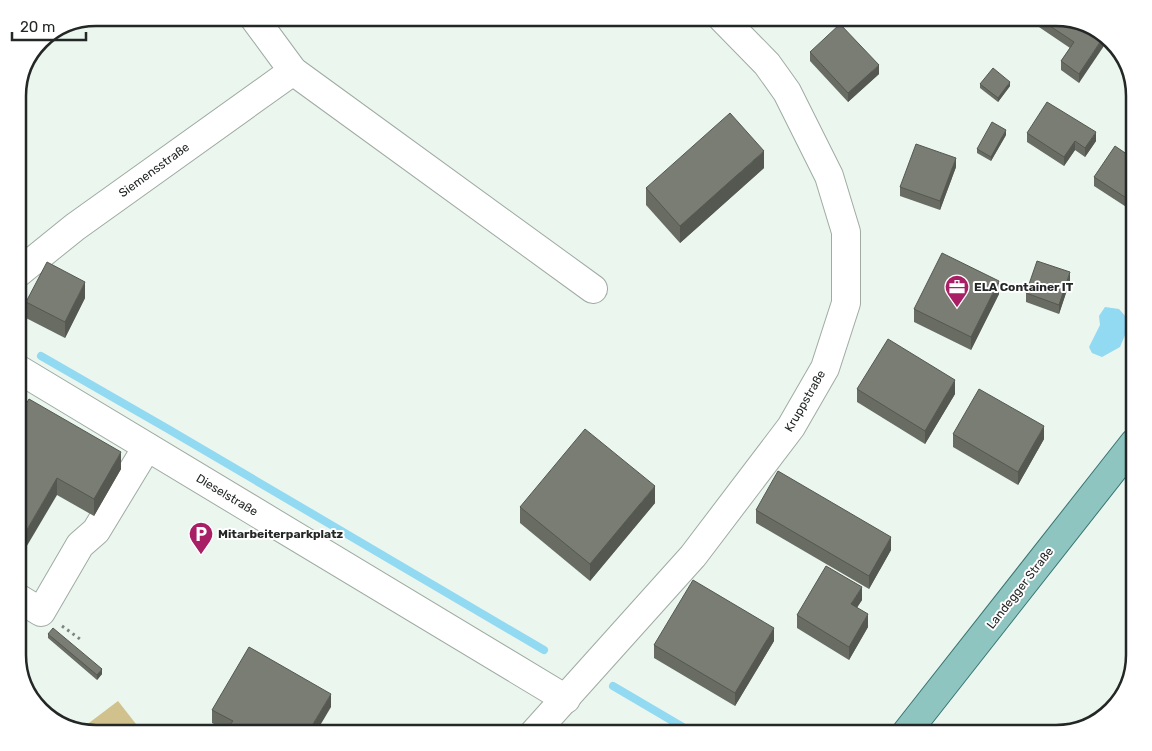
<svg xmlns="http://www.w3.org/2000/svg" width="1152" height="751" font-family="Rubik,sans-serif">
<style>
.green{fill:#d1c18c}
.water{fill:#92d9f2}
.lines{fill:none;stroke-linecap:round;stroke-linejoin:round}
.stream{stroke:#92d9f2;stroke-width:8}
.minor-casing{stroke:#9faba3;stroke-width:30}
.major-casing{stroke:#387470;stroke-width:30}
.path{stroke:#7d847f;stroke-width:3;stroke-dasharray:2.5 4;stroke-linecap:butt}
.minor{stroke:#fff;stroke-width:28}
.major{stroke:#8fc5c1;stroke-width:28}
.wall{fill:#686c63}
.shaded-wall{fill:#555850}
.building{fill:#797d73;stroke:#555850}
.labels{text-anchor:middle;stroke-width:4;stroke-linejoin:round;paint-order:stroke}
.street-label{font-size:12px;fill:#232725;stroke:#fff}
.poi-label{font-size:12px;font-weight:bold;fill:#232725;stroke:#fff;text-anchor:start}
.rim{fill:none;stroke:#232725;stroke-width:2.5}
</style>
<rect width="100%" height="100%" fill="#eaf6ee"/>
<path class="green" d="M118,701l25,32h-47l-15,-4z"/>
<path class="water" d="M1105,307l14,2 8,9 2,13 -4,4 -5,12 -18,10 -10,-4 -3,-6 11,-22 -1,-9z"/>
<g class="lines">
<g class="stream">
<path d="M41,356l127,73 376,221"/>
<path d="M613,686l80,47"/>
</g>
<defs>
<g id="minor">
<path d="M254,18l39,53 300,218"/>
<path d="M18,273l57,-46 218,-156"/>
<path d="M18,369l548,330"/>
<path d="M18,598l23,14 39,-67 16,-14 51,-84"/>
<path d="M534,733l159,-177 98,-129 34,-59 21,-65v-71l-17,-56 -42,-84 -20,-28 -45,-46"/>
</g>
<path id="major" d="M906,733l228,-290"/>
</defs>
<use href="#minor" class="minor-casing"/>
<use href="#major" class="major-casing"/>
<path class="path" d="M62,626l18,13"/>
<use href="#minor" class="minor"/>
<use href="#major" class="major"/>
</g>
<g class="wall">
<path d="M1036,18h20l43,13 -20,52 -18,-13v-9l9,-13 -34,-23z"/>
<path d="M810,52l69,22 -31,28 -38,-41z"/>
<path d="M980,84l30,2 -12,16 -18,-14z"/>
<path d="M1027,133l69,8 -11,16 -10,-7 -11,16 -37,-24z"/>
<path d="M1006,135l-15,26 -14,-8v-4z"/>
<path d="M1134,159v53l-40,-26v-9z"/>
<path d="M956,167l-16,43 -40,-14v-9z"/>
<path d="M764,168l-84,75 -34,-38v-17z"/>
<path d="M1070,281l-11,33 -33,-12v-9z"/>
<path d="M999,294l-28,56 -57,-28v-13z"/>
<path d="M85,298l-20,40 -39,-20v-16z"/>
<path d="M857,389l98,5 -30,50 -68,-42z"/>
<path d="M18,400l103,69 -27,47 -37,-21z"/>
<path d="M953,434l91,5 -26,46 -65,-38z"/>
<path d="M655,503l-65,78 -70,-58v-16z"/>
<path d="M756,510l135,40 -22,39 -113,-66z"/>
<path d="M862,600l-5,7 11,20 -19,33 -52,-32v-13z"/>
<path d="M48,634l54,40 -5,6 -49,-42z"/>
<path d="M774,641l-39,65 -81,-48v-13z"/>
<path d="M331,707l-106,23 -13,-7v-13z"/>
</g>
<g class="shaded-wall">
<path d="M1104,36l4,4 -29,43v-9z"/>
<path d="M879,65v9l-31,28v-9z"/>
<path d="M1010,82v4l-12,16v-4z"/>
<path d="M1006,130v5l-15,26v-4z"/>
<path d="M1096,132v9l-11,16v-9z"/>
<path d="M1075,141v9l-11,16v-9z"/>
<path d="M764,151v17l-84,75v-17z"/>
<path d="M956,158v9l-16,43v-9z"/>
<path d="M1070,272v9l-11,33v-9z"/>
<path d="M999,281v13l-28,56v-13z"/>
<path d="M85,282v16l-20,40v-16z"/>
<path d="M955,380v14l-30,50v-13z"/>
<path d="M1044,426v13l-26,46v-13z"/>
<path d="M121,452v17l-27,47v-17z"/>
<path d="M57,478v17l-39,66v-16z"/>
<path d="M655,486v17l-65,78v-17z"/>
<path d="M891,537v13l-22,39v-13z"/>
<path d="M862,587v13l-11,17v-13z"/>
<path d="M868,614v13l-19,33v-13z"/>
<path d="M774,628v13l-39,65v-13z"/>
<path d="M102,669v5l-5,6v-5z"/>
<path d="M331,694v13l-16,27h-8z"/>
</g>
<g class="building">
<path d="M1038,18h18l43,13 5,5 -25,38 -18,-13 13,-19z"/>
<path d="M840,24l39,41 -31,28 -38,-41z"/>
<path d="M993,68l17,14 -12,16 -18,-14z"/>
<path d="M1047,102l49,30 -11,16 -10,-7 -11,16 -37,-24z"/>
<path d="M730,113l34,38 -84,75 -34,-38z"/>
<path d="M992,122l14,8 -15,27 -14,-8z"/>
<path d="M916,144l40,14 -16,43 -40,-14z"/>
<path d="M1115,146l19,13v44l-40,-26z"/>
<path d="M942,253l57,28 -28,56 -57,-28z"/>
<path d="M1037,261l33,11 -11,33 -33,-12z"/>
<path d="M47,262l38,20 -20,40 -39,-20z"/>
<path d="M888,339l67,41 -30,51 -68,-42z"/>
<path d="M979,389l65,37 -26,46 -65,-38z"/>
<path d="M29,399l92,53 -27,47 -37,-21 -39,67v-128z"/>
<path d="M18,400l7,4 -7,13z"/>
<path d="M585,429l70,57 -65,78 -70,-57z"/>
<path d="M778,471l113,66 -22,39 -113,-66z"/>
<path d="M826,566l36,21 -11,17 17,10 -19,33 -52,-32z"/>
<path d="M693,580l81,48 -39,65 -81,-48z"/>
<path d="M53,628l49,41 -5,6 -49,-41z"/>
<path d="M249,647l82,47 -24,40h-85l11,-13 -21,-11z"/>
</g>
<defs>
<symbol id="office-pin" viewBox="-11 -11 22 30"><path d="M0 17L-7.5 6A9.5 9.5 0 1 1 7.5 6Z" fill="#a81f65" stroke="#fff"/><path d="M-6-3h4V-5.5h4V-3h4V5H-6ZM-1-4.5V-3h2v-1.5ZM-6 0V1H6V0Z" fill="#fff"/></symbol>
<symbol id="parking-pin" viewBox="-11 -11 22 30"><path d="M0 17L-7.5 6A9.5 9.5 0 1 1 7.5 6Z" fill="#a81f65" stroke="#fff"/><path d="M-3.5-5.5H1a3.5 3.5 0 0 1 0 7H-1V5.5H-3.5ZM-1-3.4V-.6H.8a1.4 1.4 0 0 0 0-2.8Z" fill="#fff"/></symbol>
</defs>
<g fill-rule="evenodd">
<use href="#office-pin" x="943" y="273" width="28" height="38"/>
<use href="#parking-pin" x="187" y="520" width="28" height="38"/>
</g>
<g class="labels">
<g class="street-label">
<text transform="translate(154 170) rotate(-36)" y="4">Siemensstraße</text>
<text transform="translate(805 401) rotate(-60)" y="4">Kruppstraße</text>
<text transform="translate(227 495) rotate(31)" y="4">Dieselstraße</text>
<text transform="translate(1020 588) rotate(-52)" y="4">Landegger Straße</text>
</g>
<g class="poi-label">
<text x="974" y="291">ELA Container IT</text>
<text x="218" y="538">Mitarbeiterparkplatz</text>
</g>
</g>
<path d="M0 0H1152V751H0ZM96 26H1056A70 70 0 0 1 1126 96V655A70 70 0 0 1 1056 725H96A70 70 0 0 1 26 655V96A70 70 0 0 1 96 26Z" fill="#fff" fill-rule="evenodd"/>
<path class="rim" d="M96 26H1056A70 70 0 0 1 1126 96V655A70 70 0 0 1 1056 725H96A70 70 0 0 1 26 655V96A70 70 0 0 1 96 26Z"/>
<path d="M12 32v8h74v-8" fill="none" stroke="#232725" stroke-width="2.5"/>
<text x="20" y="32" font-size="15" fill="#232725" stroke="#ffffff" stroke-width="4" paint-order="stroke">20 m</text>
</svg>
